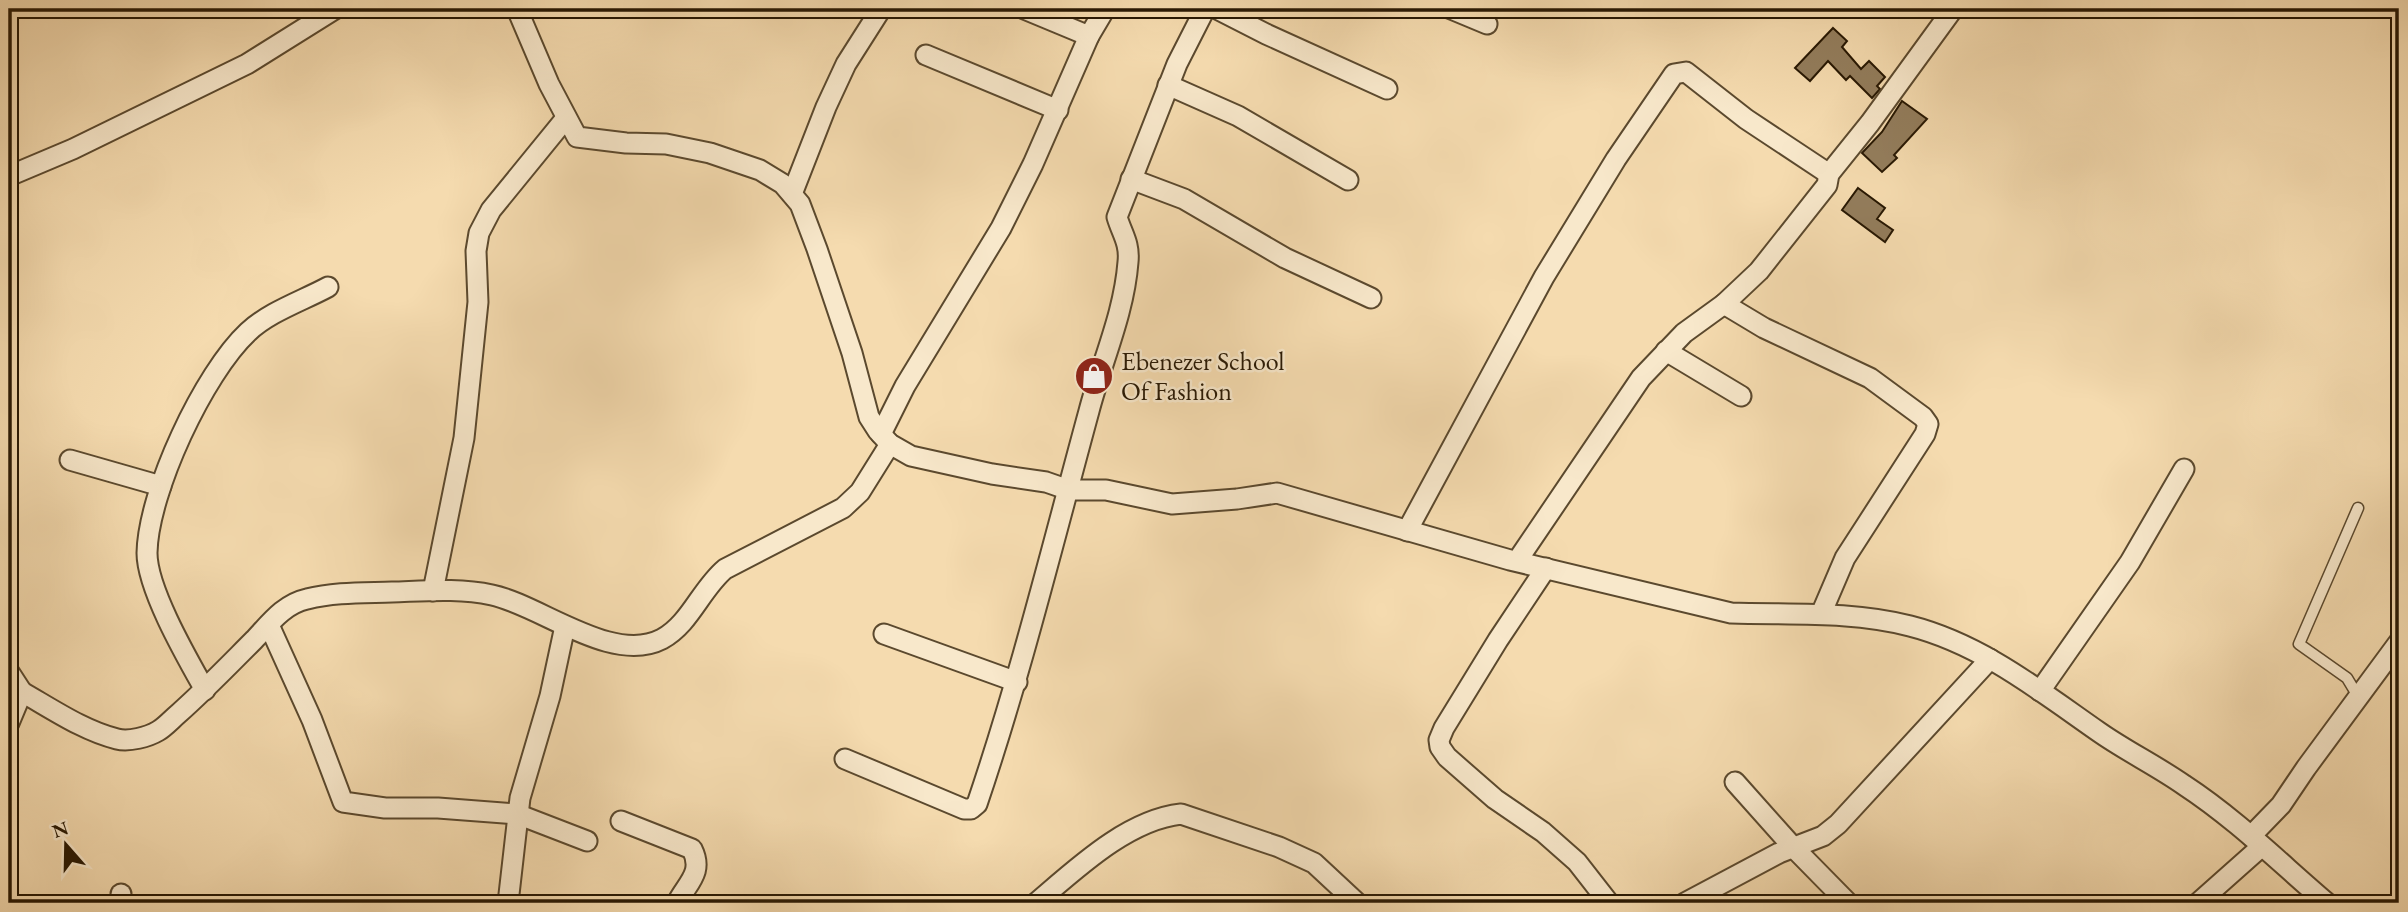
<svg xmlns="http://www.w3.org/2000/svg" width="2408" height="912" font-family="'EB Garamond',serif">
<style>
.building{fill:#937d5c;stroke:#281803;stroke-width:2}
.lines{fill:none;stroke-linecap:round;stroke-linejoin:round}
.lane-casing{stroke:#5b492e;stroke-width:13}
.street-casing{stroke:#5b492e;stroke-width:23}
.lane{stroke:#f8e8cb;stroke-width:10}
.street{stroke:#f8e8cb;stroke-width:19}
.labels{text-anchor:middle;stroke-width:5;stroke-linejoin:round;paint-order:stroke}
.poi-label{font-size:26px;fill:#281803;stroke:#f8e8cb;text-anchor:start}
</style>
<rect width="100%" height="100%" fill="#f5dbaf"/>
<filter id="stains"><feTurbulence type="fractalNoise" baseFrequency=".00286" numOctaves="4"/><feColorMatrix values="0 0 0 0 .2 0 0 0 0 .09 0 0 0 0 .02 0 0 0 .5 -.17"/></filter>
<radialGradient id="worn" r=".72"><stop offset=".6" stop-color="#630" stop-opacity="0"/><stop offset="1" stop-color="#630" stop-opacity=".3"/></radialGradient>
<g class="building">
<path d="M1833,28l14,13 -5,6 19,22 8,-8 16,16 -8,9 3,3 -8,9 -22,-22 -4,4 -18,-19 -18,20 -15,-13z"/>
<path d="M1902,101l25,18 -33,36 3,3 -15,14 -20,-19 20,-21z"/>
<path d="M1858,188l27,20 -8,11 16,11 -8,12 -43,-32z"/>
</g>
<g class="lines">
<defs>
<path id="lane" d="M2358,508l-59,136 48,34 12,20"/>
<g id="street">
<path d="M517,9l32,75 28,53 49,6 40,1 44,9 50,17 23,14 17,20 17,45 35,104 17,64 9,14 12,13 21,12 81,18 54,8 23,8h37l66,14 65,-5 40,-6 233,67 221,53c60,2 121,-2 179,13 71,18 130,65 189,106 27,19 58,34 85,53 52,34 96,78 143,118"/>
<path d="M1024,9l65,27"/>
<path d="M1217,9l49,25 121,55"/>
<path d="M1451,9l36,15"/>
<path d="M926,55l132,55"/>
<path d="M1168,85l70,31 110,64"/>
<path d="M9,176l64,-27 174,-85 88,-55"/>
<path d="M1131,179l53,20 101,59 86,40"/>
<path d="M792,194l34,-87 20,-43 35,-55"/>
<path d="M1724,304l40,24 106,50 53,39 5,7 -3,10 -80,124 -24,56"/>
<path d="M1666,351l75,45"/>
<path d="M881,434l24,-48 96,-158 32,-64 56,-128 16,-27"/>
<path d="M70,460l91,26"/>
<path d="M1407,531l137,-254 72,-118 58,-85 12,-2 60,47 83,55"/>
<path d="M1517,561l124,-183 43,-45 40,-29 35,-33 68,-86 2,-11 41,-51 83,-114"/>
<path d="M1546,568l-48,72 -54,88 -5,12 1,7 7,10 48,42 48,33 34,30 32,41"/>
<path d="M433,591l31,-153 14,-136 -2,-51 3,-18 12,-23 75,-92"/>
<path d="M269,625l43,95 31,82 42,6h53l79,6 70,27"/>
<path d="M884,634l133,48"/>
<path d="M9,672l13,20 -13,31"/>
<path d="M205,690c-18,-32 -58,-101 -58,-137 1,-61 57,-180 101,-221 21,-20 54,-31 80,-45"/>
<path d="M2040,691l90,-129 54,-93"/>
<path d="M22,692c30,17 62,39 95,47 12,3 31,-2 41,-8 7,-4 14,-12 20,-17 27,-24 51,-49 76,-74 16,-17 30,-36 53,-41 28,-7 57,-6 85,-7 34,-1 67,-4 100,3 48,10 120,70 170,44 28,-15 39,-50 63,-70l118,-61 17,-16 30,-48"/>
<path d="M845,759l119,50h7l6,-5c44,-130 76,-261 112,-393 13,-50 35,-97 39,-149 2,-19 -6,-28 -11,-45l60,-153 28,-55"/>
<path d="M1735,782l58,65 55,56"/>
<path d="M621,821l71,28c12,24 -5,34 -15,54"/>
<path d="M2251,836l30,-31 25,-37 93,-126"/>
<path d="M121,894v9"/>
<path d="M508,903l12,-105 30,-102 15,-70"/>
<path d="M1036,903c40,-34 91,-83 145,-89l98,33 35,16 43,40"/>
<path d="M1685,903l94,-50 44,-17 15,-12 152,-165"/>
<path d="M2198,903l63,-56"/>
</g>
</defs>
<use href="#lane" class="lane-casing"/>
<use href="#street" class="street-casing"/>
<use href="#lane" class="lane"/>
<use href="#street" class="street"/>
</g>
<defs>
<symbol id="shop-disc" viewBox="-11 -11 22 22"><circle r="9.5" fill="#8f2418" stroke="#f8e8cb"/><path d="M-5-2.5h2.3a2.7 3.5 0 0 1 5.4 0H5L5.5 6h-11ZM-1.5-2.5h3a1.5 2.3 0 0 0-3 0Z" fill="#fff"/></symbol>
</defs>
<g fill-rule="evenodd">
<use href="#shop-disc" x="1072" y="354" width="44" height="44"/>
</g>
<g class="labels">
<g class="poi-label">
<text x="1121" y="370">Ebenezer School<tspan x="1121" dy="30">Of Fashion</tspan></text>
</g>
</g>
<rect width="2408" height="912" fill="none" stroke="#f5dbaf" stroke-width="35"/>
<rect x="10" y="10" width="2387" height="891" fill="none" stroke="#281803" stroke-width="3.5"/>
<rect x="18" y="18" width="2373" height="877" fill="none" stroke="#281803" stroke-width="2"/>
<g transform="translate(66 845) rotate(340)" stroke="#f8e8cb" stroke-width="5" paint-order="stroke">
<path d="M0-5L12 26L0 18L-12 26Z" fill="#281803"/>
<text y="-10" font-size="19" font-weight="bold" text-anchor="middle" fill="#281803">N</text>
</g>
<rect width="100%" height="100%" filter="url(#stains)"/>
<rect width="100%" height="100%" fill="url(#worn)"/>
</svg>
